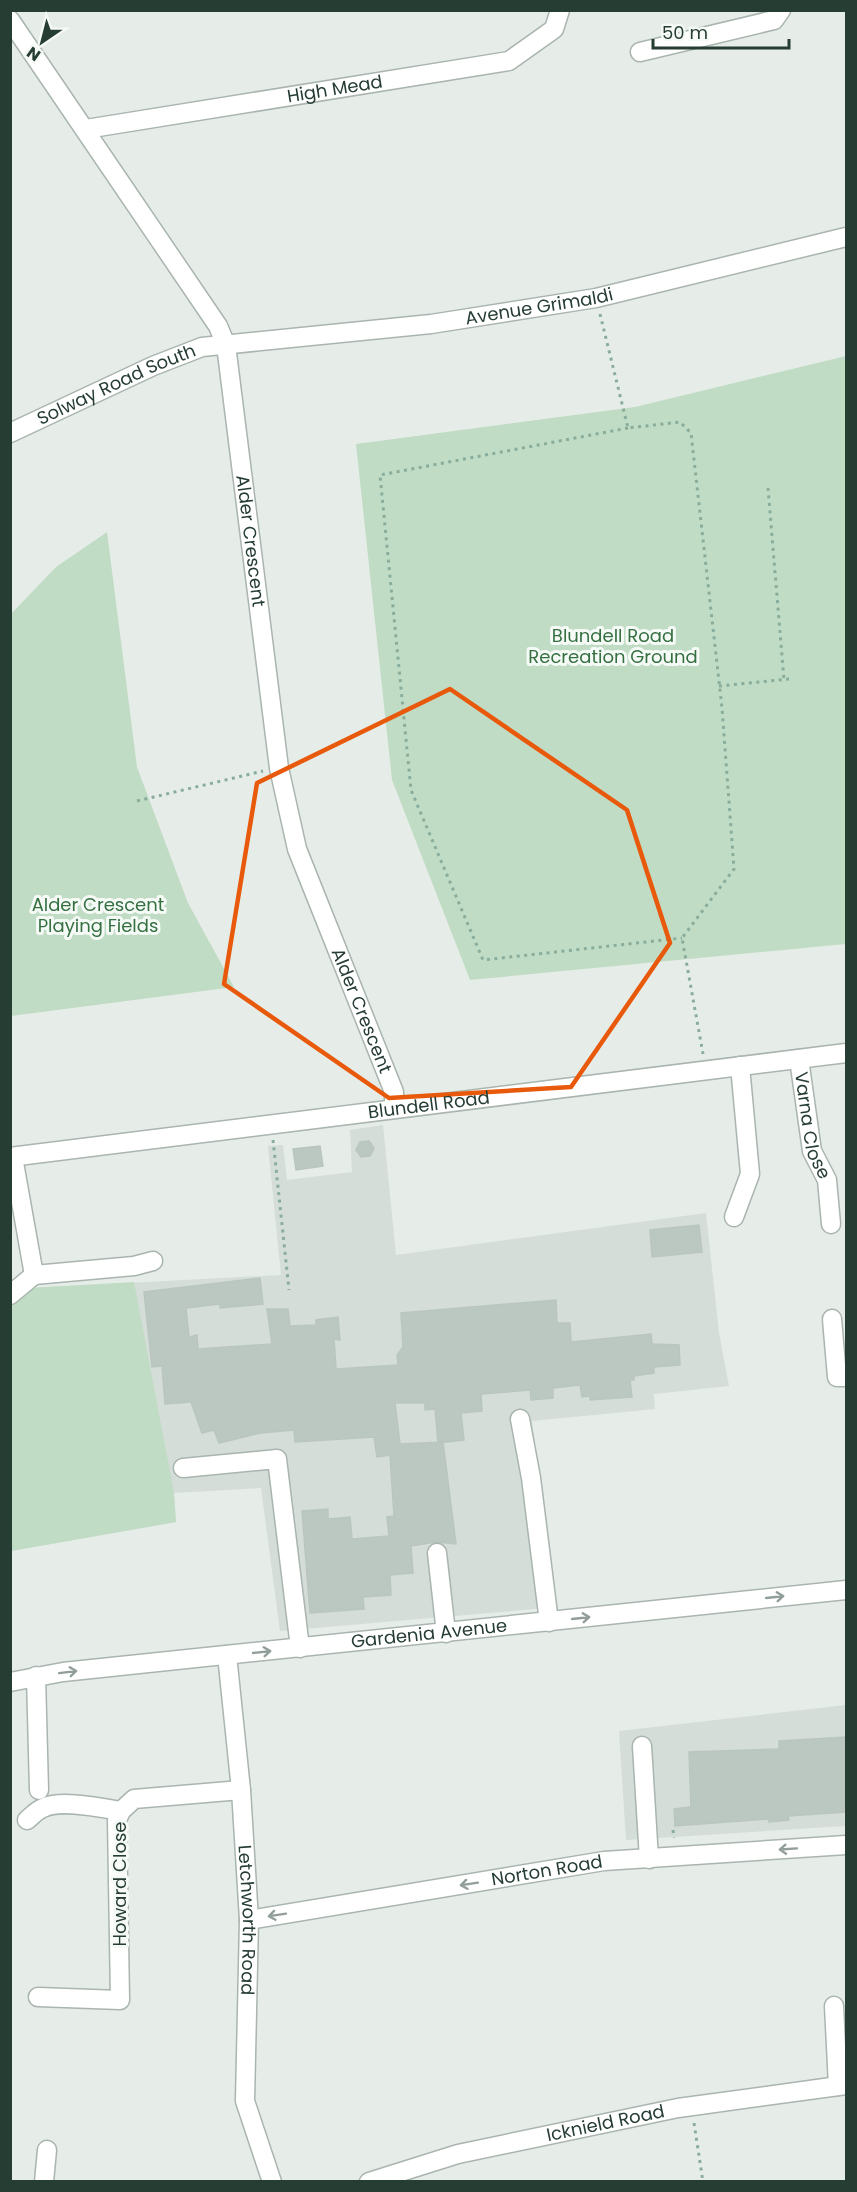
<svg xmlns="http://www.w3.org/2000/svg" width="857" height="2192" font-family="Poppins,sans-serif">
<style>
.built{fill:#d4ddd7}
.green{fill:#c1dcc4}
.building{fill:#bbc8c1;stroke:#b9c6be;stroke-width:1.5}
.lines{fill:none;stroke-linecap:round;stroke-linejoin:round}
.minor-casing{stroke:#a9b5ae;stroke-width:21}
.path{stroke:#89ad9c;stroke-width:3;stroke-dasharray:3 4.5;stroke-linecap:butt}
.minor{stroke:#fff;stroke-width:18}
.oneway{stroke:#929e99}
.marked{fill:none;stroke:#e8590c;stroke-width:4.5;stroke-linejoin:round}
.labels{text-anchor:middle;stroke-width:6;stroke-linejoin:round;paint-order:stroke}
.street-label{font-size:18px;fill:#263d33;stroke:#f6faf7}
.park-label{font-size:18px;fill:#357041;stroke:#f6faf7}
</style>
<rect width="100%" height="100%" fill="#e6ede8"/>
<g class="built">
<path d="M383,1125l13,130 310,-42 13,120 10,53 -75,8 1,15 -123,12 22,180 -19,8 -255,22 -19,-143 -87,5 2,29 -165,29v-262l270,-14 -13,-129 15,-1 4,35 65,-8 -2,-42z"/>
<path d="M846,1705v121l-220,14 -7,-109z"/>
</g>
<g class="green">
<path d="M846,356v588l-376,36 -78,-200 -36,-336 279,-37z"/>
<path d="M107,532l30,235 51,136 46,84 -223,29v-402l45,-47z"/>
<path d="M134,1282l40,211 2,29 -165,29v-262z"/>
</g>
<g class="building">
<path d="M369,1141l5,7 -4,8 -9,1 -5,-7 4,-8z"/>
<path d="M320,1146l3,20 -27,4 -3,-21z"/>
<path d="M699,1225l3,27 -50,5 -2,-27z"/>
<path d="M260,1278l3,26 -43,4v-4l-34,4 3,29 8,-2 1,14 74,-5 -5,-35h21l2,17 26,-1v-5l22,-3 2,23 -6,-1 2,30 62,-4 -1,-10 6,-8 -2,-34 155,-13 1,23h13l1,19 80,-8 1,10 27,1 1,20 -26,2v6l-20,3v4h-4l2,17 -42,3v-4l-8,1 -2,-12 -27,3v10l-22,2 -1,-10 -49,4 1,17 -21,2 3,27 -26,3 -3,-34 -10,1v-7h-30l5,41 43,-2 13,102 -20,-2 -25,4 2,27 -23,2 1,20 -28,2 1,12 -54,4 -8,-102 26,-2v10l22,-2 2,22 37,-3 -2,-19 7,-1 -4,-61 -13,2 -3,-20 -79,5 -1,-12 -34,3 -41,10 -5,-13 -12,3 -11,-31 -26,2 -3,-38 -10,1 -8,-75z"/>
<path d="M846,1737v75l-58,4 1,4 -20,2v-3l-94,7 -1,-17 17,-2 -2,-55 90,-3v-8z"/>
</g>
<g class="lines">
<defs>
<g id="minor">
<path id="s1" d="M10,20l208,306 8,19 53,423 18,81 97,243v15"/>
<path d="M640,52l134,-32 7,-10"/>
<path id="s2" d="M86,129l423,-68 45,-32 6,-19"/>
<path id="s3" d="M10,433l143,-67 49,-19 229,-23 165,-26 250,-61"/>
<path id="s4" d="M799,1059l13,92 15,29 4,44"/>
<path id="s5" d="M10,1157l836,-104"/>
<path d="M13,1157l21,118 100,-9 19,-5"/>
<path d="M734,1217l16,-43 -10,-108"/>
<path d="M10,1295l24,-20"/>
<path d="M832,1319l5,58h9"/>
<path d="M520,1419l11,59 18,144"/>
<path d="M183,1468l94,-9 23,189"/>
<path d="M437,1553l9,80"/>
<path id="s6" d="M227,1655l14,135 8,130 -4,181 27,81"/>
<path d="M36,1676l3,114"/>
<path id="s7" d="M10,1682l53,-10 783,-82"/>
<path d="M642,1746l7,113"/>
<path d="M27,1820c5,-4 10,-10 16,-12 17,-9 59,0 78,3"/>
<path id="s8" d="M249,1920l355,-59 242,-16"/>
<path d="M38,1997l82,3 -3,-180 4,-9 13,-12 107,-9"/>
<path d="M834,2006l4,80"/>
<path d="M44,2182l3,-32"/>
<path id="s9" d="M369,2182l89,-28 220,-46 168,-23"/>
</g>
</defs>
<use href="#minor" class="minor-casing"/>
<g class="path">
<path d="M600,314l28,114 52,-6 11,11 31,275 12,161 -52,69 21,116"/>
<path d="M628,428l-248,47 31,315 72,170 199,-22"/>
<path d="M768,488l16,192"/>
<path d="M719,686l70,-7"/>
<path d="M137,801l126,-30"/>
<path d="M273,1140l16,150"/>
<path d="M673,1830l1,8"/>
<path d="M694,2123l9,59"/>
</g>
<use href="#minor" class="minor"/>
</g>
<defs><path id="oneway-shaft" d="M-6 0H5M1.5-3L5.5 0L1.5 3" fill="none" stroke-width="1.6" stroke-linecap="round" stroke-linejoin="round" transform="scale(1.5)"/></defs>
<g class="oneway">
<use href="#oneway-shaft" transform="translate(775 1597) rotate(-6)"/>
<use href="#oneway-shaft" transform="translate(581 1618) rotate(-6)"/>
<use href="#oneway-shaft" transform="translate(262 1652) rotate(-6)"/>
<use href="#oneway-shaft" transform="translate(68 1672) rotate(-7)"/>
<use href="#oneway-shaft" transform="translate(788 1849) rotate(176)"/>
<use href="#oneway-shaft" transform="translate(469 1884) rotate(171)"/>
<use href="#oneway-shaft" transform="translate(277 1915) rotate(171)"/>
</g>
<path class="marked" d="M450,689l177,121 43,133 -99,144 -182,11 -165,-114 33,-201z"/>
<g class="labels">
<g class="street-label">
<text dy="6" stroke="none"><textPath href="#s2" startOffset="252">High Mead</textPath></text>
<text dy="6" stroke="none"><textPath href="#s3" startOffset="550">Avenue Grimaldi</textPath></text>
<text dy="6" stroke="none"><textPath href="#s3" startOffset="117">Solway Road South</textPath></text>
<text dy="6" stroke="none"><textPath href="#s1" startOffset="588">Alder Crescent</textPath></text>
<text dy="6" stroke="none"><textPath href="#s1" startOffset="1074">Alder Crescent</textPath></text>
<text dy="6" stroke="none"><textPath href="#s5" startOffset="422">Blundell Road</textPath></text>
<text dy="6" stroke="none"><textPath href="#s4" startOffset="68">Varna Close</textPath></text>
<text dy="6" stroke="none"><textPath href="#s7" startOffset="422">Gardenia Avenue</textPath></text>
<text dy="6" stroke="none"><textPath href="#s8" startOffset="302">Norton Road</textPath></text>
<text transform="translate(120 1884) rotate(-90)" y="6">Howard Close</text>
<text dy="6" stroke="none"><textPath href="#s6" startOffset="266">Letchworth Road</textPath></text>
<text dy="6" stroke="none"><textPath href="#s9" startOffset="244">Icknield Road</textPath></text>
</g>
<g class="park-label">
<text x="613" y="642">Blundell Road<tspan x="613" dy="21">Recreation Ground</tspan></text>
<text x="98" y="911">Alder Crescent<tspan x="98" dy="21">Playing Fields</tspan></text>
</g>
</g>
<rect width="857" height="2192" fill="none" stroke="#263d33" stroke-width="24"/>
<g transform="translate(42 42) rotate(215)" stroke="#f6faf7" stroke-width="4.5" paint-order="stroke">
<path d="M0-4.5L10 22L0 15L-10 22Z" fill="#263d33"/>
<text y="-9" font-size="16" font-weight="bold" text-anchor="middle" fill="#263d33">N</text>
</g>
<path d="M653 39v9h136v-9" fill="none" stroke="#263d33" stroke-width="3"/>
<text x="662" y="39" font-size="18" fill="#263d33" stroke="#f6faf7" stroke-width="4.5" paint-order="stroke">50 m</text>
</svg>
